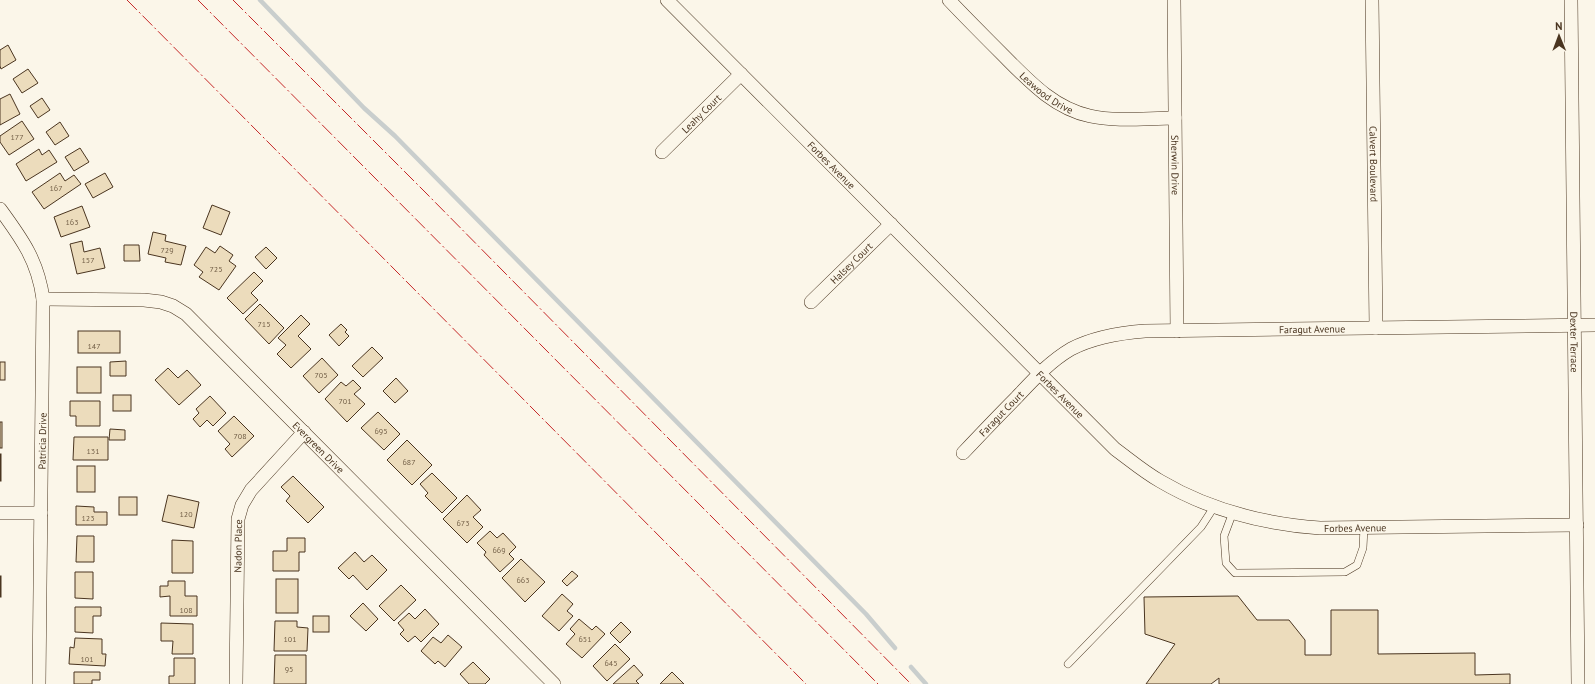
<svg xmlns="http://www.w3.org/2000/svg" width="1595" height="684" font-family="'PT Sans',sans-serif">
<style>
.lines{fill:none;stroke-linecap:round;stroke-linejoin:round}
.stream{stroke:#c9cecd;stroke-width:4.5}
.building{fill:#ecdcbc;stroke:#4a3520}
.lane-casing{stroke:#4a3520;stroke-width:8}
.street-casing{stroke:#4a3520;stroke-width:14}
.lane{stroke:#fbf6e9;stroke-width:7}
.street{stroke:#fbf6e9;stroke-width:13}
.power{stroke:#c62828;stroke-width:1;stroke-dasharray:14 3 2 3;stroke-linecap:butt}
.labels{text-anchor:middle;stroke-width:3;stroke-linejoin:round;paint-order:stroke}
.number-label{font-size:8px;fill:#725f47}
.street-label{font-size:10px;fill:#4a3520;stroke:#fbf6e9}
</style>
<rect width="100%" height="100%" fill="#fbf6e9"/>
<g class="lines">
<g class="stream">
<path d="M260,0l104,108 31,28 471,478 29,34"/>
<path d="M911,667l15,17"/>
</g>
</g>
<g class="building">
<path d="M8,45l8,15 -15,9 -1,-3v-16z"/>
<path d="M28,69l10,14 -16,10 -9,-14z"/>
<path d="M10,94l10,20 -20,11v-26z"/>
<path d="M42,98l8,12 -12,8 -8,-12z"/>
<path d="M22,121l12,18 -25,16 -9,-13v-6z"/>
<path d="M60,122l9,14 -14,9 -9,-13z"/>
<path d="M80,148l9,14 -15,9 -9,-14z"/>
<path d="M39,149l3,6 7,-5 8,12 -31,19 -10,-17z"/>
<path d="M60,173l5,8 9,-6 7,9 -37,25 -12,-17z"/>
<path d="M105,173l8,14 -20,11 -8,-14z"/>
<path d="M212,205l18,7 -9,23 -18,-7z"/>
<path d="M82,206l8,21 -29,10 -7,-20z"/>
<path d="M153,232l13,3 -1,6 21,5 -5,19 -16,-3 1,-4 -18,-4z"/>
<path d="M82,241l2,11 16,-4 5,20 -28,6 -7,-30z"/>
<path d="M124,245h15l1,16h-16z"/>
<path d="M220,246l13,9 -4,6 7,5 -17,24 -20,-13 4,-5 -9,-7 12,-18 9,6z"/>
<path d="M266,247l11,11 -11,11 -11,-12z"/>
<path d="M254,272l9,9 -12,12 7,7 -15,14 -16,-16z"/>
<path d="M260,304l24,24 -15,16 -24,-25z"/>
<path d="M301,315l9,9 -12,12 13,13 -20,19 -14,-14 9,-9 -8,-7z"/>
<path d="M341,324l6,6 -2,2 4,4 -10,10 -10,-11z"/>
<rect x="78" y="331" width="42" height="22"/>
<path d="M372,347l11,11 -20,19 -11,-11z"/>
<path d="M322,358l16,17 -19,18 -16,-17z"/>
<path d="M126,361v15h-16v-14z"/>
<rect x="0" y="362" width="5" height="18"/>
<rect x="77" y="367" width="24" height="26"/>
<path d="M168,368l10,10 9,-8 14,15 -22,20 -24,-25z"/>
<path d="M396,378l12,13 -13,12 -12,-12z"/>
<path d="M353,380l8,8 -7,6 11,10 -18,18 -22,-23 16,-17 5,4z"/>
<rect x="113" y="395" width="18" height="16"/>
<path d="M210,396l16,17 -13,13 -6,-6 -7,7 -7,-8 6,-6 -3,-4z"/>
<path d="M70,401h30v25h-24v-10h-6z"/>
<path d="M378,412l22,22 -16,16 -23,-22z"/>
<path d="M234,416l20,20 -22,21 -7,-8 5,-5 -12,-13z"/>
<rect x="0" y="422" width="2" height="26"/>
<path d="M110,429l15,1v10h-16z"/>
<path d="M74,437h34v23h-35z"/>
<path d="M407,440l25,25 -20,20 -25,-25z"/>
<rect x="0" y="454" width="1" height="27"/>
<rect x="77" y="466" width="18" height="26"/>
<path d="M432,473l25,25 -15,15 -17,-17 3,-3 -8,-9z"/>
<path d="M293,476l31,31 -16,16 -22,-22 4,-5 -9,-9z"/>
<path d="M168,495l31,7 -5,26 -32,-7z"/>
<path d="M467,495l14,15 -8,7 10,10 -16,16 -24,-24z"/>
<rect x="119" y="497" width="18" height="18"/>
<path d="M76,506l18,1v5h13v13h-31z"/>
<path d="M490,531l7,7 6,-5 13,14 -7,7 5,5 -14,13 -16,-17 2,-3 -9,-9z"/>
<path d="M77,536h17v26h-18z"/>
<path d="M287,538h18v14h-6v19h-26v-20h14z"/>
<path d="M172,540l21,1v32h-21z"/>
<path d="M355,552l9,10 8,-7 15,15 -20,20 -14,-15 -4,4 -11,-11z"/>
<path d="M521,559l24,23 -20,20 -23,-24z"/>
<path d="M572,571l6,5 -11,10 -5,-5z"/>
<path d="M75,572h18v27l-18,-1z"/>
<rect x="0" y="576" width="1" height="21"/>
<rect x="276" y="579" width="22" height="34"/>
<path d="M168,581h17v15h12v20h-27v-20l-10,1v-11h8z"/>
<path d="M401,585l15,15 -22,21 -15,-15z"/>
<path d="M562,594l11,10 -6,7 6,5 -14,15 -17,-15z"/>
<path d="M1238,596l19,24h32l16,20v15h26v-45h47v44l97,-1v22l35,-1v10h-291v-6l-8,6h-65l29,-40 -30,-10 -1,-37z"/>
<path d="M363,603l15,16 -12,12 -16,-15z"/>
<path d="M75,607h26v9h-8v17l-18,-1z"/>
<path d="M425,609l14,15 -18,18 -6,-6 -7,6 -8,-8 4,-4 -6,-7 11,-10 6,6z"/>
<rect x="313" y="616" width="16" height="16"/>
<path d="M579,619l13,11 4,-4 9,8 -23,24 -16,-14 9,-10 -5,-5z"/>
<path d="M275,621h22v6l11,1 -1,23h-33z"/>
<path d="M621,622l10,10 -11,11 -10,-10z"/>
<path d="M161,623l32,1v30h-21l1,-13h-12z"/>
<path d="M448,635l14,12 -17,20 -7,-6 -3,3 -14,-13 12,-14 8,6z"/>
<path d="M75,638l27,1v15h4l-1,12 -36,-2 1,-17 4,1z"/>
<path d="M615,644l15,15 -23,22 -14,-15z"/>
<path d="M275,655h31v29h-32z"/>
<path d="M174,658h21v26h-26v-8h5z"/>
<path d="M473,662l17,17 -5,5h-16l-9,-10z"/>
<path d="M634,665l9,10 -7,6 3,3h-26z"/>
<path d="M74,672h26v8h-8v4h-18z"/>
<path d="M672,672l12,12h-24z"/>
</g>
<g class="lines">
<defs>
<g id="lane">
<path d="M1233,512l-9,24 2,27 9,10 110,-1 12,-7 6,-17 1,-21"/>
<path d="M1068,664l133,-137 13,-20"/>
</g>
<g id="street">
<path id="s1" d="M667,0l448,449c15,11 29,23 45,32 49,29 104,43 160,47l257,-3"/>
<path id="s2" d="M949,0c17,18 35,36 53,54 26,26 51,54 88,62 27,6 57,2 85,2"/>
<path id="s3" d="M1174,0l3,331"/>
<path id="s4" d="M1372,0l4,328"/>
<path id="s5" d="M1571,0l7,684"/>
<path id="s6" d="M662,152l79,-78"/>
<path d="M0,209c22,30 38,52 43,90l-4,385"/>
<path id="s7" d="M43,299l101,1 17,2 12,4 13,8 368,370"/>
<path id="s8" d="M811,302l80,-78"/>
<path id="s9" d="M963,453c17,-18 35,-37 53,-55 17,-18 33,-36 55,-49 23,-12 48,-16 74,-18l450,-6"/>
<path d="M0,513h41"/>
<path id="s10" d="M236,684l2,-165 4,-14 9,-15 53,-58"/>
</g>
</defs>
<use href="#lane" class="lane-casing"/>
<use href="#street" class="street-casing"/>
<use href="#lane" class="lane"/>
<use href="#street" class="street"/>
<g class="power">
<path d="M127,0l679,684"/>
<path d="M198,0l680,684"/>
<path d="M233,0l192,192 486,492"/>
</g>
</g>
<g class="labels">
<g class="number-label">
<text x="17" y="140">177</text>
<text x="56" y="191">167</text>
<text x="72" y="225">163</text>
<text x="167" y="253">729</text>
<text x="88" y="263">157</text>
<text x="216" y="272">725</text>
<text x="264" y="327">715</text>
<text x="94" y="349">147</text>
<text x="321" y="378">705</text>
<text x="345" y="404">701</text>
<text x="381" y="434">695</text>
<text x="240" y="439">708</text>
<text x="93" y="454">131</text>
<text x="409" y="465">687</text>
<text x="186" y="517">120</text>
<text x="88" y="521">123</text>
<text x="463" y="526">673</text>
<text x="499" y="553">669</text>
<text x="523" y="583">663</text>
<text x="186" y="613">108</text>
<text x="290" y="642">101</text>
<text x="585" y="642">651</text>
<text x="87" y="662">101</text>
<text x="611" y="666">645</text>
<text x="289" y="672">95</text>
</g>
<g class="street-label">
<text dy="4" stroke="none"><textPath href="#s2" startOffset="135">Leawood Drive</textPath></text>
<text dy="4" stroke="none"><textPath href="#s6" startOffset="55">Leahy Court</textPath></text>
<text dy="4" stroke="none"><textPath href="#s4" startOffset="164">Calvert Boulevard</textPath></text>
<text dy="4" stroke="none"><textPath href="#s1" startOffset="233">Forbes Avenue</textPath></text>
<text dy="4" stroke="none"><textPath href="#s3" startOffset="165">Sherwin Drive</textPath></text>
<text dy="4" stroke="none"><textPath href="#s8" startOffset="56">Halsey Court</textPath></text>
<text dy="4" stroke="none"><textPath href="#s9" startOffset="394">Faragut Avenue</textPath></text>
<text dy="4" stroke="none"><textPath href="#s5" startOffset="342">Dexter Terrace</textPath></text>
<text dy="4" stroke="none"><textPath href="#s1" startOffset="557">Forbes Avenue</textPath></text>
<text dy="4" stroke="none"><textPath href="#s9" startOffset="55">Faragut Court</textPath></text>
<text transform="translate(42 441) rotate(-89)" y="4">Patricia Drive</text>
<text dy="4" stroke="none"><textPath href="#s7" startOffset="334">Evergreen Drive</textPath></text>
<text dy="4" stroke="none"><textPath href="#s1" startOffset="893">Forbes Avenue</textPath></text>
<text dy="4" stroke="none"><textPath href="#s10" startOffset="138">Nadon Place</textPath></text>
</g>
</g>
<g transform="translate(1559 36) rotate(359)" stroke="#fbf6e9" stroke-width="3" paint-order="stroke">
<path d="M0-3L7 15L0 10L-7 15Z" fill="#4a3520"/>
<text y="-6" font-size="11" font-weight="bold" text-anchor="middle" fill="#4a3520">N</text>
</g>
</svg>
